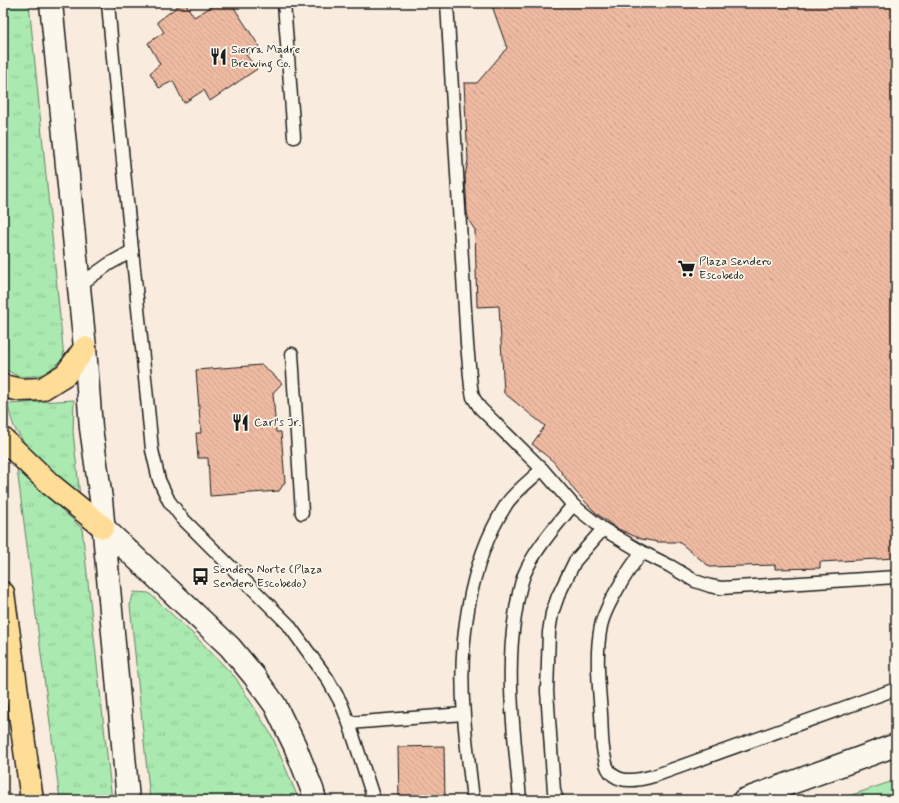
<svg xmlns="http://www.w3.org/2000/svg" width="899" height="803" font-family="Mynerve,sans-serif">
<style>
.grass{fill:url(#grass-tufts);stroke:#638266}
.building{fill:url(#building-back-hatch);stroke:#1c1c1c}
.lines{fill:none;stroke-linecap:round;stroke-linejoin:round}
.lane-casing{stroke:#1c1c1c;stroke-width:15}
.secondary-casing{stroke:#1c1c1c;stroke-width:25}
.primary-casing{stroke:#1c1c1c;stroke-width:25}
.lane{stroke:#fbf7ec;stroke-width:12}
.secondary{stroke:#fbf7ec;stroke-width:22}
.primary{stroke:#fedd96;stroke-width:22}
.labels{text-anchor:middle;stroke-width:3.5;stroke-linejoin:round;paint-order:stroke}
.poi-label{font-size:12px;fill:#1c1c1c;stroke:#fbf7ec;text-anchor:start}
</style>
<defs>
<pattern id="grass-tufts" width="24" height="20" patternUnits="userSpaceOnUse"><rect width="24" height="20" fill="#aae9b0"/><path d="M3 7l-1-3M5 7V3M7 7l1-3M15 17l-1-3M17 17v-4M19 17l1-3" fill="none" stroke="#92c797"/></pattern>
<pattern id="building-back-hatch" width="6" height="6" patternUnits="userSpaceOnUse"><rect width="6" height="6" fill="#efbaa2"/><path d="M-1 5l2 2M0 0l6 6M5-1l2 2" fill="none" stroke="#cc9f8b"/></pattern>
</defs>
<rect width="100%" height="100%" fill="#f9ebdd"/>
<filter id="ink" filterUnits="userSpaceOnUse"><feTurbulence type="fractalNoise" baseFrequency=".025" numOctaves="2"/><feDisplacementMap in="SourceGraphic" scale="8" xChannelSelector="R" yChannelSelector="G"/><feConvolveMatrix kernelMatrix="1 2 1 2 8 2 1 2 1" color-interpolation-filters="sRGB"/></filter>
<g filter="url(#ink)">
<g class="grass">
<path d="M3,3h26l35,355 -20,17 -25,2 -16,-9z"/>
<path d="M74,400l-1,32 7,65 -47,-41 -19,-29 -7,-23z"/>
<path d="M17,469l65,59 30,272h-52z"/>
<path d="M134,592l15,1 44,41 42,43 37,59 27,64h-149l-20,-195z"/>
<path d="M896,780v20h-59z"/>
</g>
<g class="building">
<path d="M182,3h3l9,14 24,-14h13l28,43 -13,9 11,14 -47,32 -6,-11 -20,13 -11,-22 -14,7 -9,-15 10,-9 -12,-21 16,-11 -7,-10z"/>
<path d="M491,3h405v555l-76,4v6l-45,1v-4l-65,2 -31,-25h-21l-17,-3 -25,-11 -20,-15 -21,-22 -21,-29 -22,-18 13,-18 -41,-33 -5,-87 -22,1 -2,-77 -6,-9 -2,-9 -2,-36 3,-16 -4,-77h13l30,-35z"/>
<path d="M262,365l20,18 -9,10 3,39h5l4,50 -6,9 -69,5 -2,-38h-10l-2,-25h5l-5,-63z"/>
<path d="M444,746l1,54h-46l-1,-53z"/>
</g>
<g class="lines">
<defs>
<g id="lane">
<path d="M108,3c13,149 30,298 44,447l7,30 10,21 13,17 106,106 39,54 14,25 8,20 25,77"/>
<path d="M284,3l10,134"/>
<path d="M447,3l20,341 4,43 2,10 7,11 62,61 31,36 30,24 39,23 28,14 25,15 15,5 11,2 175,-11"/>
<path d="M78,286l31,-22 23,-13"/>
<path d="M292,354l10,159"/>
<path d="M642,552c-13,17 -37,54 -41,74 -6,29 -2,59 0,88 1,15 0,31 4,45 1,6 3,12 8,16 12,9 28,4 41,1l242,-87"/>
<path d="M349,723l114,-9"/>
<path d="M473,800c-3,-28 -7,-56 -9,-84 -6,-70 4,-152 42,-211 6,-11 27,-27 36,-36"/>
<path d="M520,800c-5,-61 -15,-124 -5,-184 2,-14 4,-28 9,-41 11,-26 31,-48 49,-70"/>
<path d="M557,800l-3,-9 -7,-100 2,-59 3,-19 6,-17 17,-35 28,-32"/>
</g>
<g id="secondary">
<path d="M51,3l34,345 6,80 10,71 27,301"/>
<path d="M103,527l127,120 24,29 21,29 20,41 17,43 3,11"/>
<path d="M744,800l152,-55"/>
</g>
<g id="primary">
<path d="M3,386l18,4 21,-1 24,-15 19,-26"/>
<path d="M3,439l47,45 53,43"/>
<path d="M3,593l29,207"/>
</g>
</defs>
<use href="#lane" class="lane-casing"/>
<use href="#secondary" class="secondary-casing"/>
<use href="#primary" class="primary-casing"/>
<use href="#lane" class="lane"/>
<use href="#secondary" class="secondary"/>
<use href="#primary" class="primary"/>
</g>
</g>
<defs>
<symbol id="restaurant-bare" viewBox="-9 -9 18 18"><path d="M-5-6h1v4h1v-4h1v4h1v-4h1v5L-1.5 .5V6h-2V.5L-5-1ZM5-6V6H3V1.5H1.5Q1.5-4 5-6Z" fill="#1c1c1c" stroke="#fbf7ec" stroke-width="2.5" paint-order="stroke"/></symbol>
<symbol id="supermarket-bare" viewBox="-9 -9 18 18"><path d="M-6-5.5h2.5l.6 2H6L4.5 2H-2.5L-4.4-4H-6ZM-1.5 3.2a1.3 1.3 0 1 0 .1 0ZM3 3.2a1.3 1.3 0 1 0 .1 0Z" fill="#1c1c1c" stroke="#fbf7ec" stroke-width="2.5" paint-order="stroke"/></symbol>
<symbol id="bus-bare" viewBox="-9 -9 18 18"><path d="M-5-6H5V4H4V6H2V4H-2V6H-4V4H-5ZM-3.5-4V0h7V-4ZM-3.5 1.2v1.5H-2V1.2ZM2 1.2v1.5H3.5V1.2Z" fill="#1c1c1c" stroke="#fbf7ec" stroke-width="2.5" paint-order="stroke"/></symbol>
</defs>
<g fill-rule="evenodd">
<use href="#restaurant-bare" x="206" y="44" width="25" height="25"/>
<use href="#supermarket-bare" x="674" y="256" width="25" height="25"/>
<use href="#restaurant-bare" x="228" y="410" width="25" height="25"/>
<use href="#bus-bare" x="188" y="564" width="25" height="25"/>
</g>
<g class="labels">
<g class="poi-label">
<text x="231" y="53">Sierra Madre<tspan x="231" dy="14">Brewing Co.</tspan></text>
<text x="699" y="265">Plaza Sendero<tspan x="699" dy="14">Escobedo</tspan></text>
<text x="254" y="426">Carl's Jr.</text>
<text x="213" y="573">Sendero Norte (Plaza<tspan x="213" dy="14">Sendero Escobedo)</tspan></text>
</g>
</g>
<rect width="899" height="803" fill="none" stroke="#fbf7ec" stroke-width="16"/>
<rect x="8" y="8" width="883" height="787" fill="none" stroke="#1c1c1c" stroke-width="1.5" filter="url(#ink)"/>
</svg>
